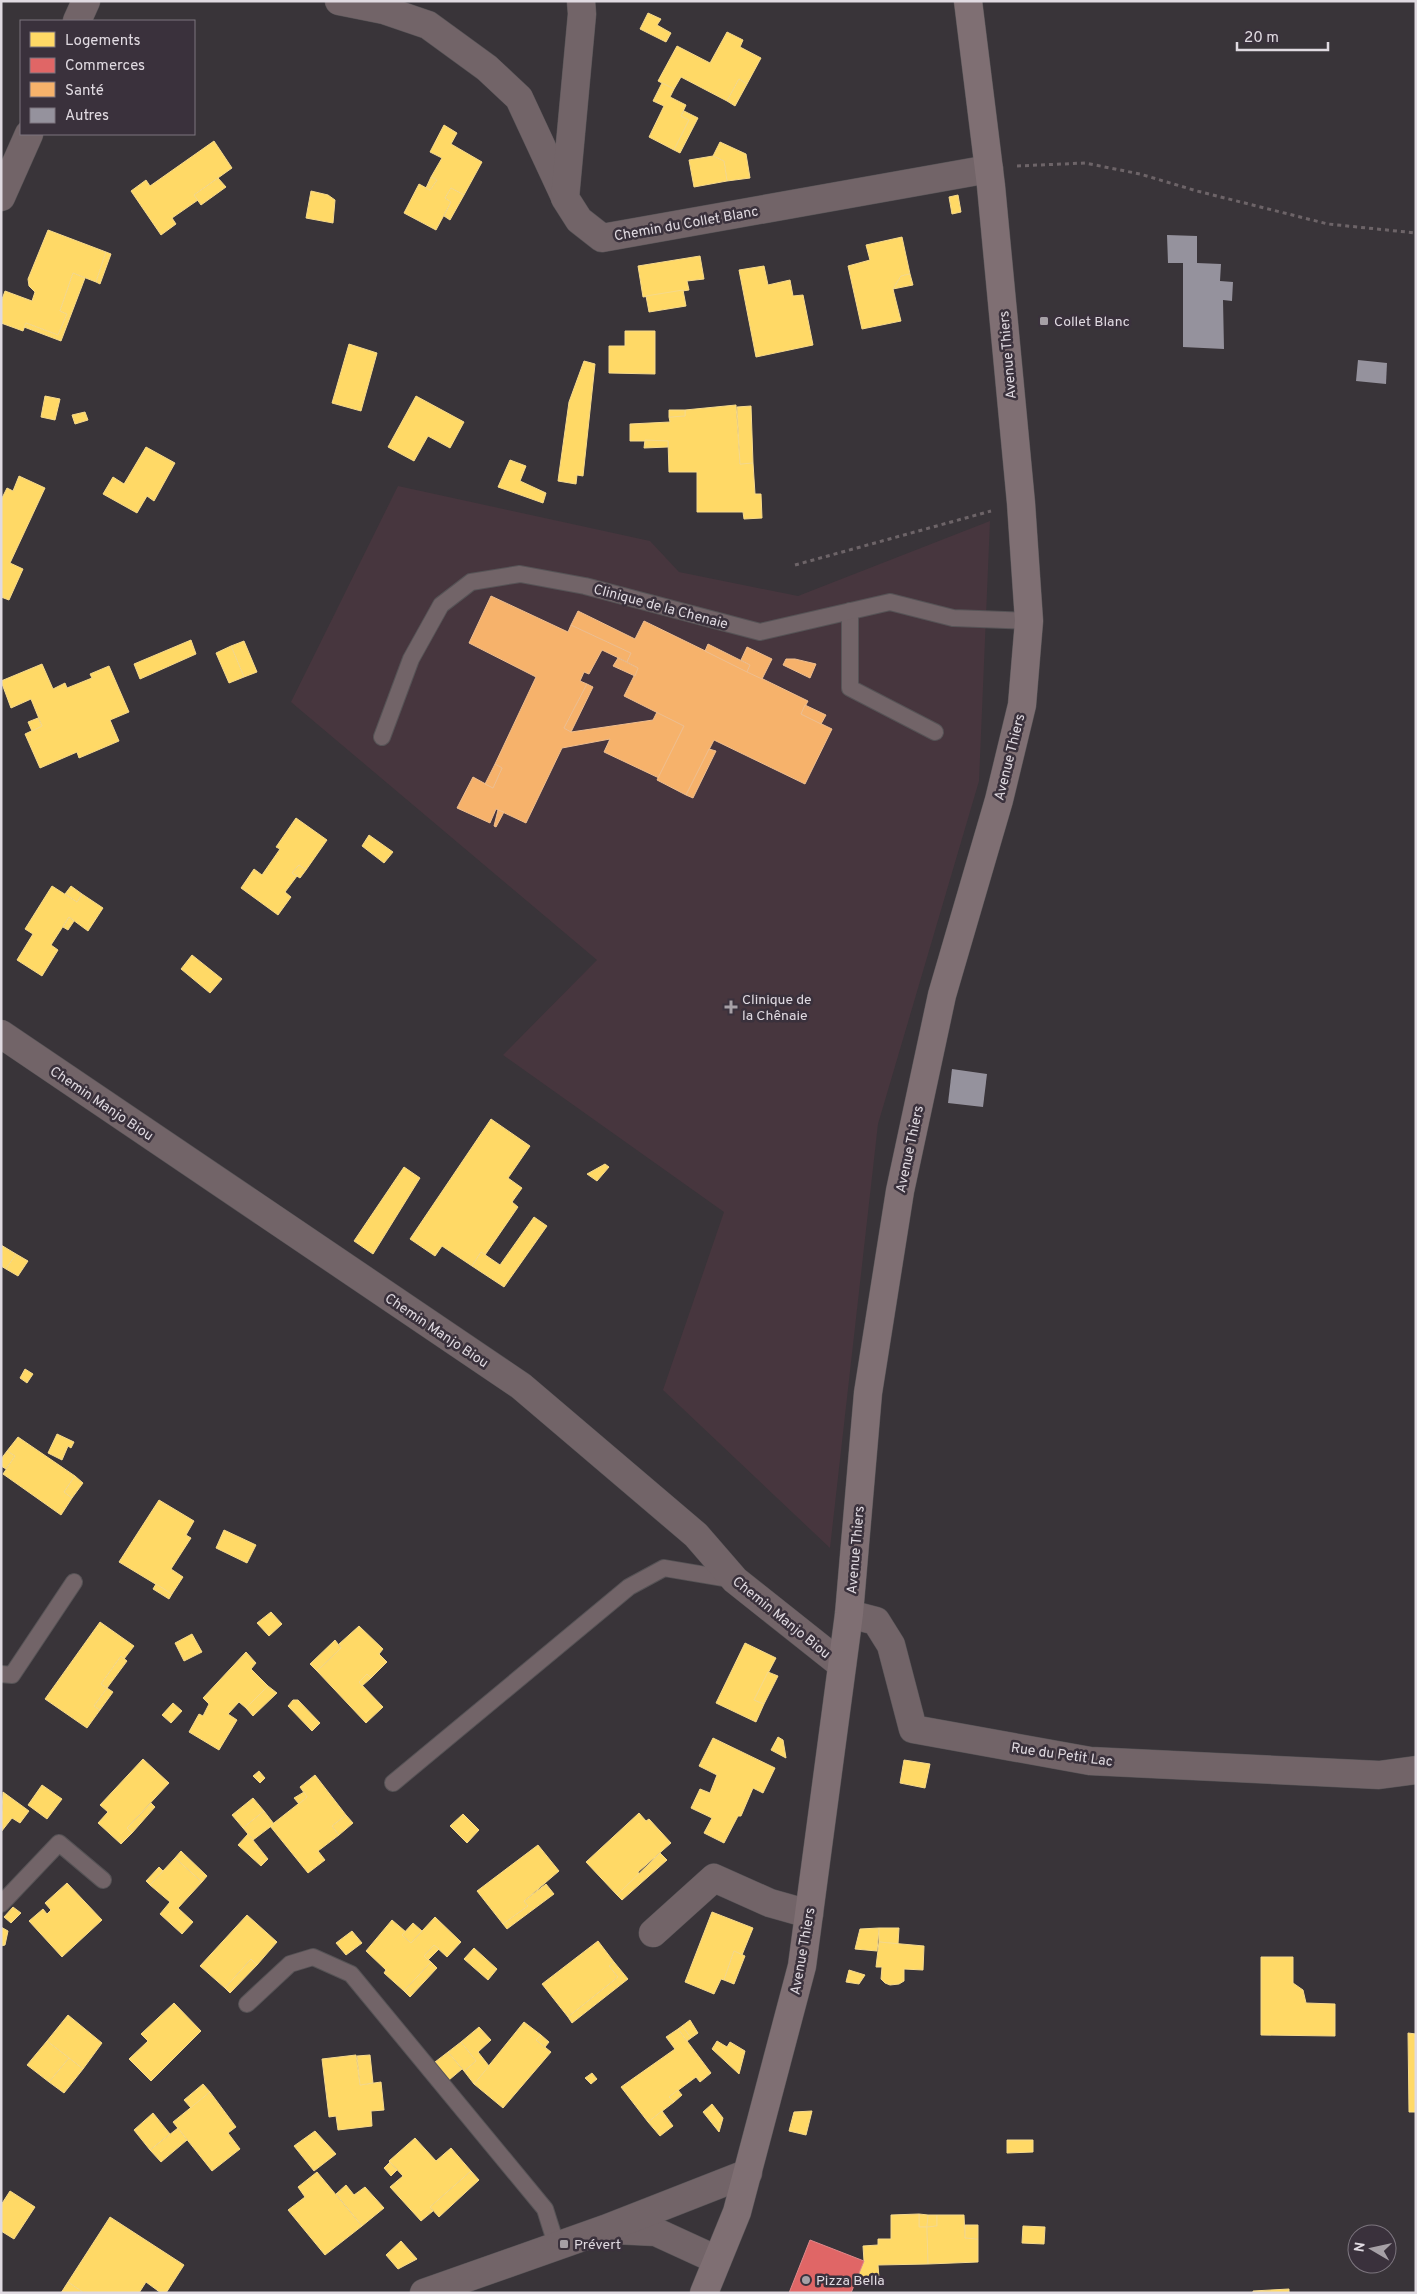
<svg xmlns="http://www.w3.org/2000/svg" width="1417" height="2294" font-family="Overpass,sans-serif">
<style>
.medical{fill:#47363e}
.homes{fill:#ffd966;stroke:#f6d98b}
.shops{fill:#e06666;stroke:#e0898b}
.health{fill:#f6b26b;stroke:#efbe8e}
.building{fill:#95929d}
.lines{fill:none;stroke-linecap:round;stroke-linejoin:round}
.service-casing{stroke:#565356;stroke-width:18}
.minor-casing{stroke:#565356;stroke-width:29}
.tertiary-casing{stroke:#565356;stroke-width:29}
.secondary-casing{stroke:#565356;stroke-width:29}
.path{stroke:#6d6468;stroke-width:3;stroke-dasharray:4 4;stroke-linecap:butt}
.service{stroke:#726468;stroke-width:16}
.minor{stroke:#726468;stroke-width:28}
.tertiary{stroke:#726468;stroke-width:28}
.secondary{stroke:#7f6f73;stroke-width:28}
.poi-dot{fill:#a6a0a6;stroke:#3a313c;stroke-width:2}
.labels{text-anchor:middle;stroke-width:5;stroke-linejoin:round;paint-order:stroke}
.street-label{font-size:14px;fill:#e0dae1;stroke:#3a313c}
.poi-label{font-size:14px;fill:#e0dae1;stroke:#3a313c;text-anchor:start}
</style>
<rect width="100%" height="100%" fill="#393439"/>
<path class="medical" d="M398,486l252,55 29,31 119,24 192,-75 -11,260 -101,343 -48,424 -167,-158 61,-178 -221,-157 94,-95 -306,-258z"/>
<g class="homes">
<path d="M648,13l13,6 -4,6 14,8 -5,9 -26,-13z"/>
<path d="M727,32l16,8 -3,7 21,11 -14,26 -8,-5 -12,22 -46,-24 -7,12 -16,-8 19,-35 33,17z"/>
<path d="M739,79l8,5 -12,22 -8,-5z"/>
<path d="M662,83l12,6 -4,8 16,8 -5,11 8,4 -15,30 -25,-13 15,-31 -11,-5z"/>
<path d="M684,111l14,7 -18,35 -6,-3 15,-30 -8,-4z"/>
<path d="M444,125l13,8 -6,11 31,18 -18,33 -13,-7 -6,10 6,4 -15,28 -32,-17 15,-29 11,6 7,-10 -6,-3 11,-19 -12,-6z"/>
<path d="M214,141l18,27 -38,27 4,5 -26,18 4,6 -15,11 -30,-44 15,-11 4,6z"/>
<path d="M720,142l26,12 4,24 -23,3 -3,-20 -11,-5z"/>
<path d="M713,156l11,5 3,20 -33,6 -5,-27z"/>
<path d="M431,177l6,3 -7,10 -4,-2z"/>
<path d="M218,178l8,9 -25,18 -7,-10z"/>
<path d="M451,188l13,7 -14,25 -6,-4 7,-14 -6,-4z"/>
<path d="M311,191l17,4 7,5 -2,23 -27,-5z"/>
<path d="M958,195l3,17 -9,2 -3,-17z"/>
<path d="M48,230l58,22 -10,30 -23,-9 -13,38 7,3 -9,21 -32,-12 -3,8 -22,-8v-21l4,-11 27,10 3,-9 -6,-6 -1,-7z"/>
<path d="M902,237l8,37 -9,2 -8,13 8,32 -39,8 -14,-63 22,-6 -4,-15z"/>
<path d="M106,252l5,2 -11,30 -4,-2z"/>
<path d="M700,256l4,23 -17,2 2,9 -46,7 -5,-31z"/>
<path d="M764,266l4,19 22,-5 3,16 10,-1 10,50 -57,12 -17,-87z"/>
<path d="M73,273l12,5 -24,63 -37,-14 2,-4 32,12 9,-21 -7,-3z"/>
<path d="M910,274l3,11 -20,4 8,-13z"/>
<path d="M683,290l3,16 -37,6 -3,-16z"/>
<path d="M625,331h30v43l-46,-1v-27h16z"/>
<path d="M349,344l28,9 -16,58 -29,-8z"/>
<path d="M584,361l11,3 -12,112 -6,-1 -1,9 -18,-3 11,-79z"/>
<path d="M45,396l15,3 -5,21 -14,-3z"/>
<path d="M416,396l48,26 -14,26 -22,-12 -14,25 -26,-14z"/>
<path d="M736,405l4,59 13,-1 2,31h6l1,24 -18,1 -1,-7h-46v-40h-28l-1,-31h-38v-17l40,-2 -1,-5 16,-1v-6z"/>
<path d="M751,406l2,57 -13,1 -3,-57z"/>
<path d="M669,410h16v6l-16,1z"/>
<path d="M85,412l3,8 -13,4 -3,-9z"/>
<path d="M645,440l23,1v6l-24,1z"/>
<path d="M146,447l29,16 -21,38 -7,-5 -10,17 -34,-19 10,-17 11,7z"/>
<path d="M510,460l16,6 -6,15 26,12 -3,10 -45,-16z"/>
<path d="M19,476l26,12 -35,75 13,6 -14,31 -8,-3v-97l6,-12 6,3z"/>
<path d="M191,640l5,14 -56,25 -6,-15z"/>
<path d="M244,641l13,31 -13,5 -13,-31z"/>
<path d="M231,646l13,31 -15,6 -13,-30z"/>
<path d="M42,664l11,25 12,-6 2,5 25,-10 -2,-4 19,-8 20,46 -19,8 9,21 -40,17 -2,-6 -37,16 -15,-34 17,-8 -11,-27 -20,9 -10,-27z"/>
<path d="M38,718l4,8 -10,5 -4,-9z"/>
<path d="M296,818l31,22 -21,30 -7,-5 -7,8 5,3 -12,16 6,5 -13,18 -37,-27 13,-19 8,6 18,-26 -4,-2z"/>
<path d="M369,835l24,17 -9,11 -22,-17z"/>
<path d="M299,865l7,5 -6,8 -8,-5z"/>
<path d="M52,886l25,16 5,-8 21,14 -15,23 -19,-14 -18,28 7,5 -16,26 -25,-16 16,-26 -8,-5z"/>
<path d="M71,886l11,8 -5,8 -12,-8z"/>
<path d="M69,917l5,4 -6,9 -5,-3z"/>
<path d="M192,955l30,24 -12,14 -29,-24z"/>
<path d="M491,1119l39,27 -22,32 14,10 -10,14 6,5 -33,48 -4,-3 -9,14 -30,-20 -7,10 -25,-17z"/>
<path d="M605,1164l4,3 -12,14 -10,-7z"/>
<path d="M404,1167l16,11 -47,76 -19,-13z"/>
<path d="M534,1217l13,9 -43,61 -32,-21 9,-14 19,13z"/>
<path d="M1,1245l15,9 -10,15 -5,-3z"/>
<path d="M16,1254l12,7 -10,15 -12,-7z"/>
<path d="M25,1369l8,5 -6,9 -7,-5z"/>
<path d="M57,1434l17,8 -3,6 -3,-2 -6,14 -14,-7z"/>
<path d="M18,1437l57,39 -11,16 8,6 -11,17 -58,-41 12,-18 -8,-5z"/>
<path d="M7,1451l8,5 -9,13 -5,-3v-7z"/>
<path d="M75,1476l8,7 -11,15 -8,-6z"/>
<path d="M159,1500l35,21 -8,14 5,3 -20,31 12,8 -11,17 -53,-32z"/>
<path d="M224,1530l32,15 -9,18 -31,-15z"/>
<path d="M156,1584l16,10 -3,5 -16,-10z"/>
<path d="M271,1612l11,12 -13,12 -12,-13z"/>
<path d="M100,1622l34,24 -10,13 -3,-3 -20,28 6,4 -13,18 6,4 -13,18 -42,-29z"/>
<path d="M359,1626l24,23 -4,5 8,8 -16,16 -4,-4 -8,8 24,25 -17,16 -49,-52 24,-23 -2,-4z"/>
<path d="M192,1634l10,18 -18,9 -9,-18z"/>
<path d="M335,1640l6,8 -24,23 -7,-7z"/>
<path d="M745,1643l31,15 -22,42 10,4 -8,18 -40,-19z"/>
<path d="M246,1652l10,11 -5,6 17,17 -22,22 -7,-6 -11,12 9,6 -18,30 -30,-18 10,-18 4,2 6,-12 -6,-6z"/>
<path d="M121,1656l6,5 -20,27 -6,-4z"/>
<path d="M768,1672l10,4 -14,28 -10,-4z"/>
<path d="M367,1674l4,4 -9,8 -3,-4z"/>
<path d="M268,1686l9,7 -24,23 -7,-8z"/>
<path d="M107,1688l6,4 -13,18 -6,-4z"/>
<path d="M293,1700h5l22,23 -8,8 -24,-25z"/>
<path d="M173,1703l9,8 -11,12 -9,-8z"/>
<path d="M778,1737l5,3 3,18 -15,-8z"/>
<path d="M713,1738l62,30 -12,25 -10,-5 -12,28h-3l-14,27 -20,-10 8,-15 -21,-10 9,-19 10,4 7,-18 -18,-9z"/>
<path d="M143,1759l26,24 -42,45 5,5 -11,11 -23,-21 10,-11 -8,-7z"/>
<path d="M904,1760l26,4 -5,24 -25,-5z"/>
<path d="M259,1771l6,7 -5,5 -7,-7z"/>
<path d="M315,1775l31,40 -14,11 7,9 -21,16 7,9 -17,13 -38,-47 37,-29 -7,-10z"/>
<path d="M42,1785l20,14 -15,20 -19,-14z"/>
<path d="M3,1792l26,19 -9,12 -8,-5 -11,14z"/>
<path d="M304,1792l3,5 -8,7 -5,-6z"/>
<path d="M253,1798l11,13 -21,17 -11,-13z"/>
<path d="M151,1803l4,4 -23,26 -5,-5z"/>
<path d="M264,1811l10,13 -21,16 -10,-12z"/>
<path d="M639,1813l7,8 3,-2 22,24 -33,29 1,3 -22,20 -31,-33z"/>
<path d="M463,1814l16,16 -12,13 -17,-17z"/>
<path d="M346,1815l7,8 -14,12 -7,-9z"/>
<path d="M248,1834l20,25 -7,7 -23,-21z"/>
<path d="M538,1845l21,26 -35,30 4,5 -25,18 -26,-33z"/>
<path d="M181,1851l26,25 -5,6 -27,-24z"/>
<path d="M660,1853l7,7 -45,40 -5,-5z"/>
<path d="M175,1858l27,24 -24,26 15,14 -11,12 -22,-20 10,-12 -20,-17z"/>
<path d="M159,1867l4,4 -13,14 -4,-4z"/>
<path d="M67,1883l35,37 -40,37 -33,-36 14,-12 4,5 4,-4 -6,-7z"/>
<path d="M546,1884l8,10 -47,35 -4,-5 25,-18 -4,-5z"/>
<path d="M13,1907l8,6 -10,10 -7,-6z"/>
<path d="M712,1912l41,16 -11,27 -8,-4 -10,29 -3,-1 -7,15 -29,-12z"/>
<path d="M247,1915l30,27 -20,23 -6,-6 -26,29 -25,-22z"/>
<path d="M435,1917l26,25 -14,15 -13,-12 -10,11 7,6 -27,29 -20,-18 2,-3 -20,-19 26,-31 14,12 -4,3 9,8z"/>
<path d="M413,1923l9,8 -11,12 -9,-8z"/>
<path d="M1,1927l7,4 -3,14 -4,1z"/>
<path d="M879,1928l-2,23 -22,-2 5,-20z"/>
<path d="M879,1928h20l-1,16 -19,-2z"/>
<path d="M352,1931l10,12 -16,12 -10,-12z"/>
<path d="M598,1941l16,21 -5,4 9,11 -50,40 -26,-33z"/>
<path d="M879,1942l45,4 -1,24 -19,-1v12l-5,3 -9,1 -5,-2 -4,-4 1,-12h-6z"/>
<path d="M434,1945l5,4 -11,11 -4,-4z"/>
<path d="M474,1948l23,21 -9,11 -24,-21z"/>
<path d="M734,1951l11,5 -11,28 -10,-4z"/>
<path d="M1261,1957h32v26l10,7 3,13 29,1v32l-74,-1z"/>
<path d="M251,1959l6,6 -27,28 -5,-5z"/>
<path d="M431,1962l6,6 -27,29 -6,-6z"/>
<path d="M614,1962l14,17 -56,44 -4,-6 50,-40 -9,-11z"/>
<path d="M849,1970l16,5 -6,9 -13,-2z"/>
<path d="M174,2003l27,28 -50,50 -22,-22 19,-18 -7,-7z"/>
<path d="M68,2015l34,28 -19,26 -36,-28z"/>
<path d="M690,2020l8,13 -7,5 -9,-12z"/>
<path d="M524,2022l17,13 -5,5 15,12 -48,56 -29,-24z"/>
<path d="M682,2026l9,12 -4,3 -9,-12z"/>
<path d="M479,2027l12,13 -13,12 11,14 -15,18 -10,-13 12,-10 -15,-19z"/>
<path d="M678,2029l33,44 -11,9 -4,-5 -27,20 5,5 -26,20 -27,-35 54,-38 -9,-12z"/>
<path d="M1408,2033l8,1v78h-7z"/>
<path d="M541,2035l8,7 -4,5 -9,-7z"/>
<path d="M47,2041l22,17 -20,24 -22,-17z"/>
<path d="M717,2041l10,6 3,-5 15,9 -6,23 -27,-25z"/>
<path d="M461,2042l15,19 -12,10 -16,-19z"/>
<path d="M448,2052l14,17 -13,11 -14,-18z"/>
<path d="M356,2055l4,30 21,-3 3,28 -13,1 1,15 -34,4 -2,-14 -7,1 -7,-58z"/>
<path d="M370,2055l3,28 -13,2 -3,-29z"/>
<path d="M69,2058l14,11 -19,24 -15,-11z"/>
<path d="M592,2073l5,6 -6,5 -6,-6z"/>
<path d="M203,2084l7,8 -19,16 -7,-8z"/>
<path d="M678,2090l4,5 -8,7 -5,-5z"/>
<path d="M210,2092l26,35 -8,6 12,16 -28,22 -39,-49z"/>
<path d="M712,2104l11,14 -4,14 -16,-20z"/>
<path d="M662,2111l11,15 -13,10 -12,-14z"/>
<path d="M812,2111l-6,24 -17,-4 5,-19z"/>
<path d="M153,2113l17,21 -20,16 -16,-20z"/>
<path d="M178,2128l9,12 -26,22 -11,-12z"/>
<path d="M315,2131l21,23 -22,17 -20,-25z"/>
<path d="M415,2138l21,23 15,-13 20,23 -41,36 3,4 -12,10 -31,-34 13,-11 -14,-15z"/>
<path d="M1007,2140h26v12l-26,1z"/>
<path d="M390,2162l7,8 -6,6 -7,-8z"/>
<path d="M471,2171l8,9 -40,37 -9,-10z"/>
<path d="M317,2172l45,54 -37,29 -37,-45 17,-13 -7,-10z"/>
<path d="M346,2185l8,10 11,-8 19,21 -22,18 -26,-32z"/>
<path d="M10,2191l25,16 -21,32 -13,-8v-26z"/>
<path d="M919,2214l9,1 -1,12h-8z"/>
<path d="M919,2214v13h8l1,37 -50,1 1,13h-22l7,-17 -1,-15 15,-1v-6h13v-24z"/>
<path d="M928,2215h9v11l-10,1z"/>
<path d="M937,2215h27l1,23 13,1v23l-50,2 -1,-37 10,-1z"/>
<path d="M110,2217l74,48 -18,28h-5l-15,-11 -7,11h-55l-16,-11z"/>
<path d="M965,2225h13v14l-13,-1z"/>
<path d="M1023,2226l22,1 -1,17 -22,-1z"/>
<path d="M401,2241l16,18 -19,10 -12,-14z"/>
<path d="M68,2282l16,11h-23z"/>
<path d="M1289,2289v4h-36v-2z"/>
</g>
<path class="shops" d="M810,2240l54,21 -13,32h-62z"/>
<g class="health">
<path d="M491,596l77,36 3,-7 60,28 -4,9 -25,-12 -13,24 -5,-2 -4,9 7,3 -23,44 7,4 82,-12 4,-8 27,14 -25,52 -55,-26 6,-13 -48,9 -36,75 -30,-14 -6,14 -33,-15 16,-31 20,11 9,-20 -7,-4 41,-87 -67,-34z"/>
<path d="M578,611l57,28 9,-18 164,80 -7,13 31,15 -27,55 -91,-44 -28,55 -29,-15 27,-54 -60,-30 14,-28 -11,-6 4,-9 -60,-28z"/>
<path d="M708,644l42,21 -3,7 -42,-21z"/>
<path d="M747,647l25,12 -10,20 -15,-7 3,-7 -9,-5z"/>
<path d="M618,658l20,10 -3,8 -22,-10z"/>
<path d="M786,659h9l21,5 -6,14 -27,-13z"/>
<path d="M587,684l6,3 -22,45 -7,-4z"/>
<path d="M805,705l21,10 -5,9 -20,-10z"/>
<path d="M709,749l7,2 -23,47 -7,-3z"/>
<path d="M495,764l7,4 -9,20 -8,-4z"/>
<path d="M498,810l6,2 -8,15 -2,-1z"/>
</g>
<g class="building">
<path d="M1167,235l30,1v27l24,1 -1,17 13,1 -1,19 -9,-1 1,49 -41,-2v-84h-15z"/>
<path d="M1358,360l29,3 -1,21 -30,-3z"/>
<path d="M952,1069l35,5 -4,33 -35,-4z"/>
</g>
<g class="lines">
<defs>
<g id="service">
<path d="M850,611v77l85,44"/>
<path d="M382,737l29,-78 30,-54 30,-23 49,-8 65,12 175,46 130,-30 63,16 76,3"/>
<path d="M1,1674l11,1 62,-93"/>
<path d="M393,1783l236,-196 35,-19 71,12"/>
<path d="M1,1904l58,-61 44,37"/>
<path d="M247,2004l43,-40 23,-7 38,17 194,235 12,38"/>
</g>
<g id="minor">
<path d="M339,1l45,9 44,15 59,43 32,30 46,99"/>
<path d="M581,1l1,13 -17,184 14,22 23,18 387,-69"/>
<path d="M77,21l9,-20"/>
<path d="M1,197l28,-63"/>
<path d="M1,1034l520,352 175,149 39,45 107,85"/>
<path d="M849,1614l27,7 15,24 22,84 177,32 289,14 37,-5"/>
<path d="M653,1933l61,-55 56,25 39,11"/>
</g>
<g id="tertiary">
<path d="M614,2230l42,2 61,28"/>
<path d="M424,2293l181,-64 143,-56"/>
</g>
<path id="secondary" d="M704,2293l33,-81 65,-246 47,-352 19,-221 32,-202 42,-196 57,-195 23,-95 7,-84 -8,-118 -30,-317 -23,-185"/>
</defs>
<use href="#service" class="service-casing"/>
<use href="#minor" class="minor-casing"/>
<use href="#tertiary" class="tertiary-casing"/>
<use href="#secondary" class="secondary-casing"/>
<g class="path">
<path d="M1017,166l68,-3 55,11 57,17 131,33 88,9"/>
<path d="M795,565l196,-54"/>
</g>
<use href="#service" class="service"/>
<use href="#minor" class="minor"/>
<use href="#tertiary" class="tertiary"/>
<use href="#secondary" class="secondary"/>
</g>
<g class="poi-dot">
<rect x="1039" y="316" width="10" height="10" rx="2.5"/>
<path d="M728.5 999.5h5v5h5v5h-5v5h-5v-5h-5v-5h5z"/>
<rect x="559" y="2239" width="10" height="10" rx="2.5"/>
<circle cx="806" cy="2280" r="5"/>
</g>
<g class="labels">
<g class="street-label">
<text transform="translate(686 223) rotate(-10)" y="5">Chemin du Collet Blanc</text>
<text transform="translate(1007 355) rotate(-95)" y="5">Avenue Thiers</text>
<text transform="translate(661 606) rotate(15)" y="5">Clinique de la Chenaie</text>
<text transform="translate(1009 757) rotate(-76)" y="5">Avenue Thiers</text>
<text transform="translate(102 1103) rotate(34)" y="5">Chemin Manjo Biou</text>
<text transform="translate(909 1149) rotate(-78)" y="5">Avenue Thiers</text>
<text transform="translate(437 1330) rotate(34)" y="5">Chemin Manjo Biou</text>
<text transform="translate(855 1550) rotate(-85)" y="5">Avenue Thiers</text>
<text transform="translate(782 1617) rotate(39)" y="5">Chemin Manjo Biou</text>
<text transform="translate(1062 1754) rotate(8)" y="5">Rue du Petit Lac</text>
<text transform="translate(802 1951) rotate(-80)" y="5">Avenue Thiers</text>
</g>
<g class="poi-label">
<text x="1054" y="326">Collet Blanc</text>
<text x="742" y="1004">Clinique de<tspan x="742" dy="16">la Chênaie</tspan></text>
<text x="574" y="2249">Prévert</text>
<text x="816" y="2285">Pizza Bella</text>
</g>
</g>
<rect width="1417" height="2294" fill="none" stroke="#e0dae1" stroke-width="5"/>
<rect x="20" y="20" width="175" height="115" fill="#3a313c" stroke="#7c757e"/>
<rect x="30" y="32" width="25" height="15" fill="#ffd966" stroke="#7c757e"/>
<text x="65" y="45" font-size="15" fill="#e0dae1">Logements</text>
<rect x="30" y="58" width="25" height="15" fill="#e06666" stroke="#7c757e"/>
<text x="65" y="70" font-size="15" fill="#e0dae1">Commerces</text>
<rect x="30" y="82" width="25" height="15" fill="#f6b26b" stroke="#7c757e"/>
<text x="65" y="95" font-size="15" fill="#e0dae1">Santé</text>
<rect x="30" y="108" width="25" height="15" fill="#95929d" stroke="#7c757e"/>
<text x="65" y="120" font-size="15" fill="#e0dae1">Autres</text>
<g transform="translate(1372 2249) rotate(279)"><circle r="24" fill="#3a313c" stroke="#7c757e"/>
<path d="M0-4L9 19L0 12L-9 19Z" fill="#a6a0a6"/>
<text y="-8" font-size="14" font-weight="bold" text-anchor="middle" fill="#e0dae1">N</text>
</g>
<path d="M1237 42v8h91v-8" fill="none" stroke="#e0dae1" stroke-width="2.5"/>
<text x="1244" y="42" font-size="15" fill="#e0dae1" stroke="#3a313c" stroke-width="4" paint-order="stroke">20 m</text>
</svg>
